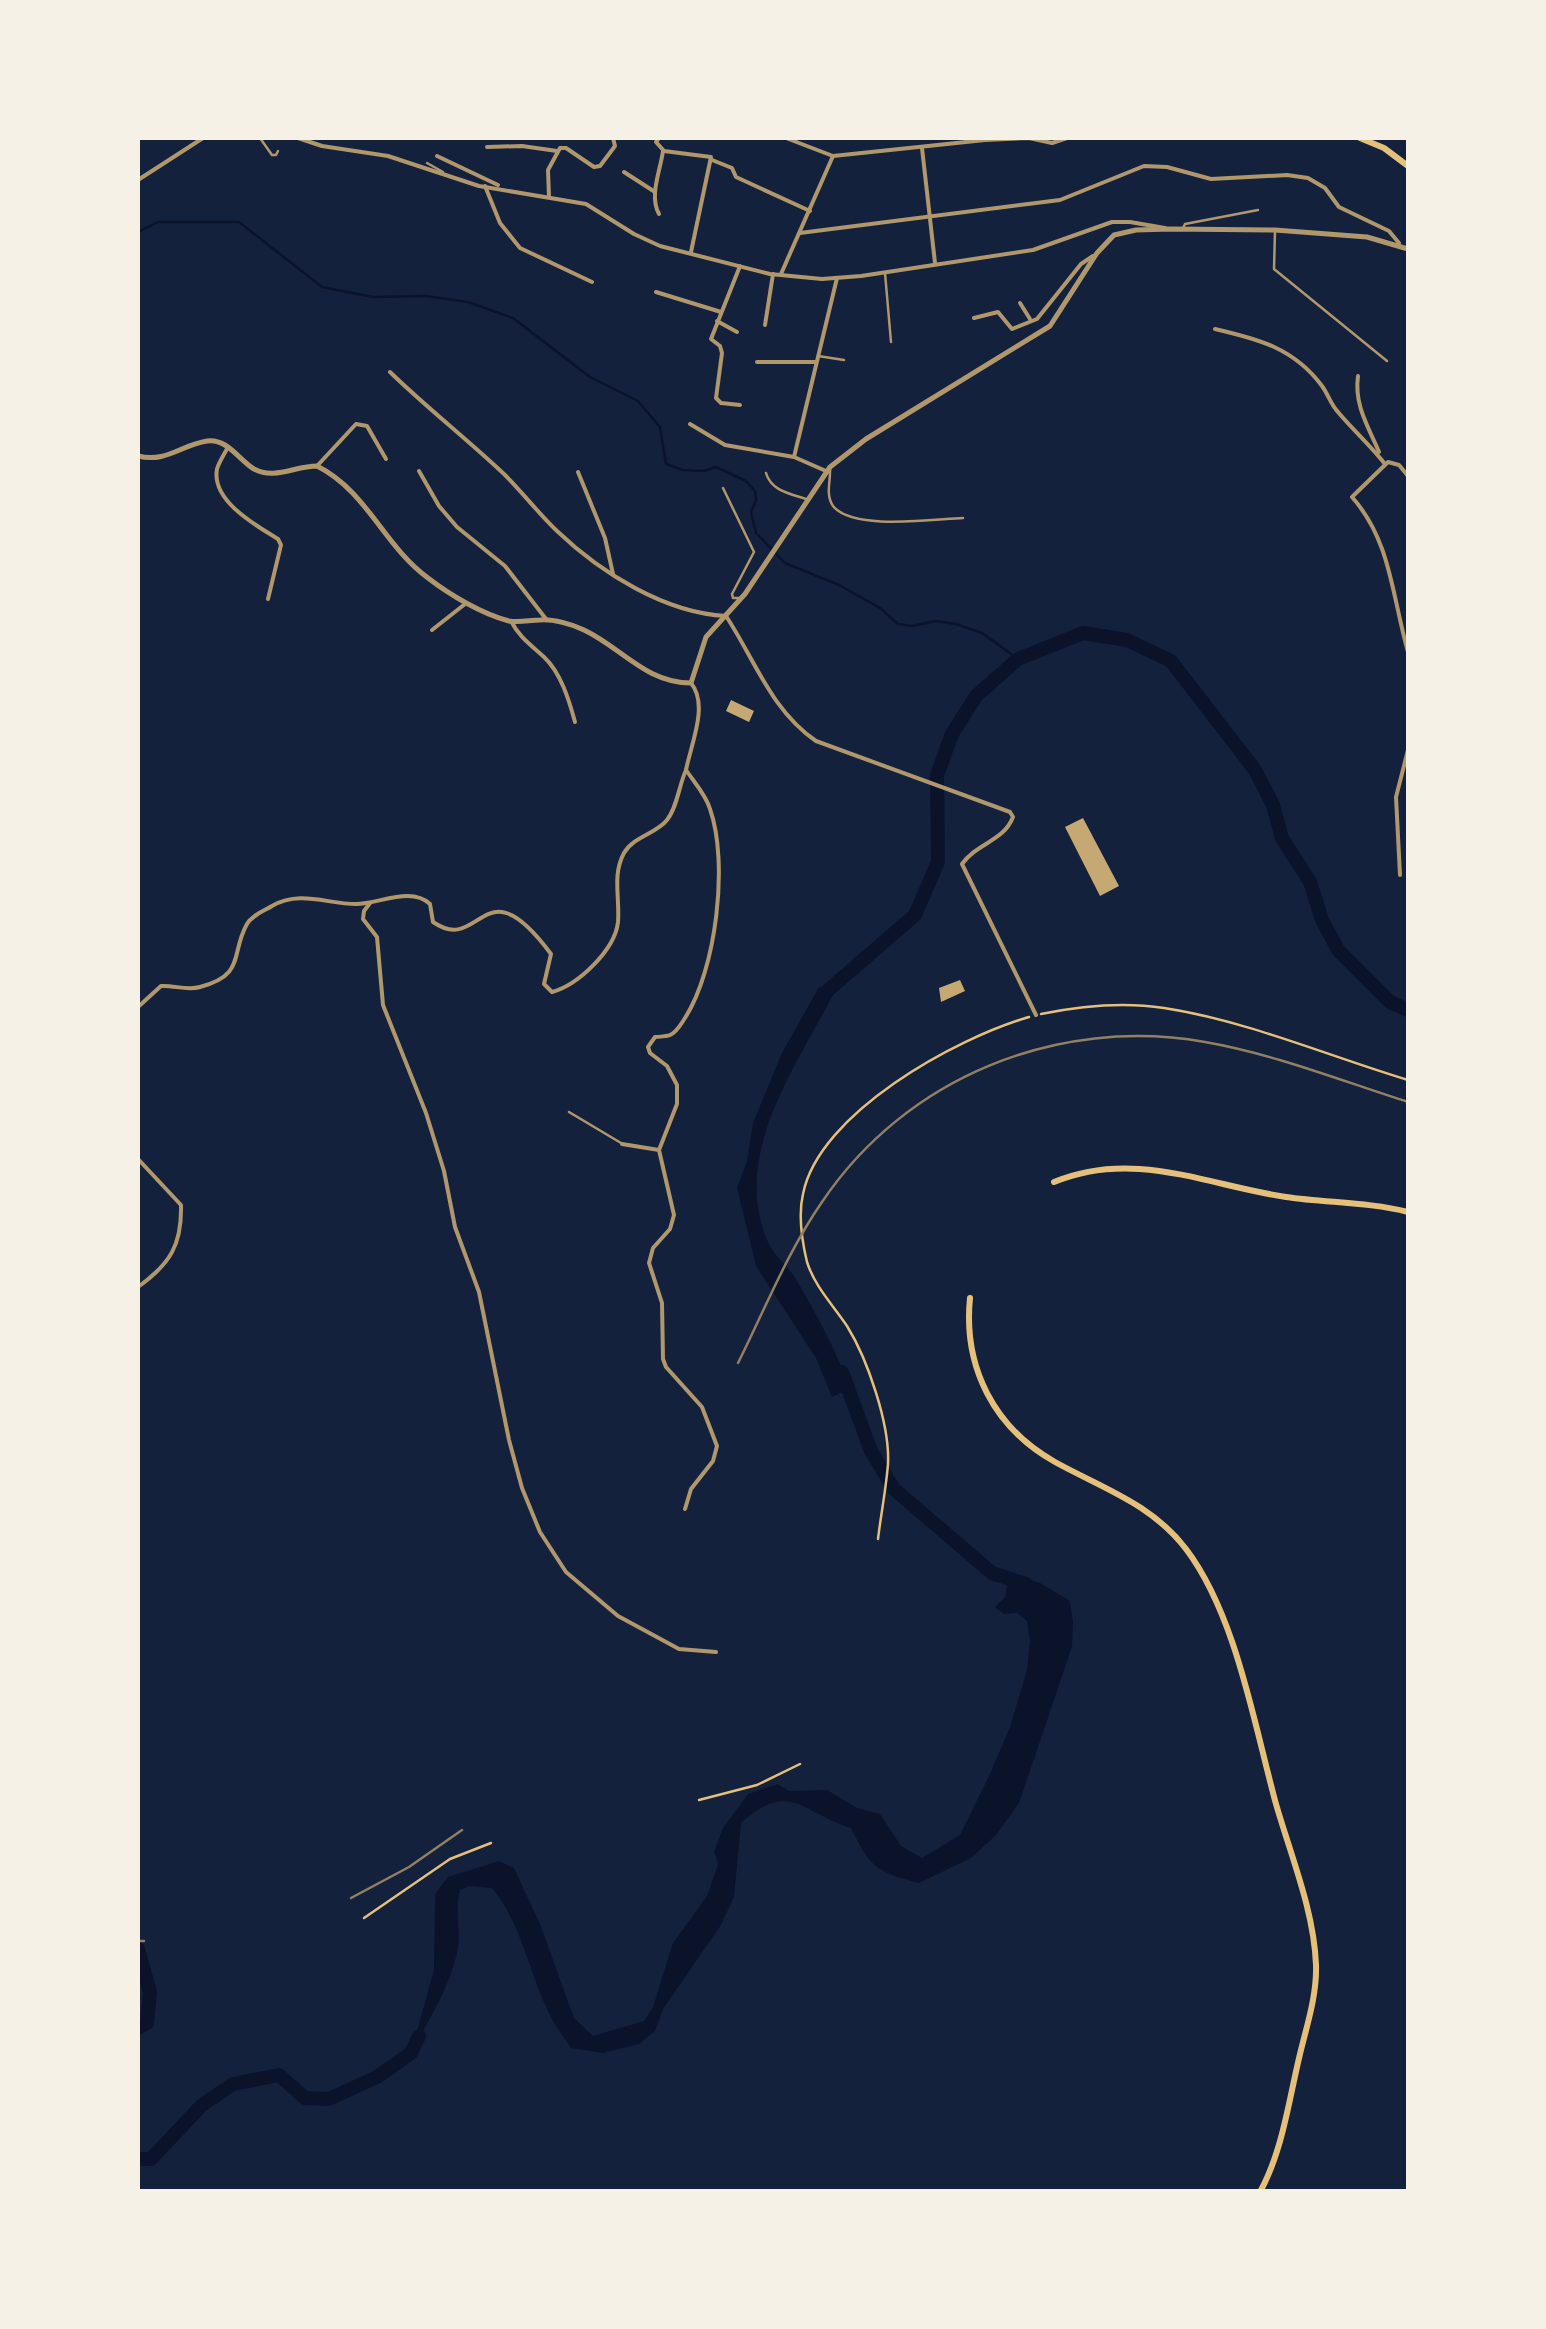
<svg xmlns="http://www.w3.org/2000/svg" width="1546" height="2329" font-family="'PT Sans',sans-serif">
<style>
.water{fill:#0b132b}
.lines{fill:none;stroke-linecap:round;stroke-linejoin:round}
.stream{stroke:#0b132b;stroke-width:2.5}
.river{stroke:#0b132b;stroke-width:14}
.building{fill:#c6a872}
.path{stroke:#e5c07b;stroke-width:2.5}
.service{stroke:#b1986c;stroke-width:2.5}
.minor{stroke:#b1986c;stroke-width:4}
.tertiary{stroke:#b1986c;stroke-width:5}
.primary{stroke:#e5c07b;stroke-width:6}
.rail{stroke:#918062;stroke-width:2.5}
</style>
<rect width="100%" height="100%" fill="#14213d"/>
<g class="water">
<path d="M819,987l15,6c-38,74 -104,163 -66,249 6,14 20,24 28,37 20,35 41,71 53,110l-17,8 -16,-39 -60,-92 -19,-78 10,-27 6,-38 29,-70z"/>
<path d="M1009,1573l31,10 30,18 3,21 -1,25 -53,156 -23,32 -25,23 -52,25c-43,-11 -49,-16 -68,-55 -50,-15 -60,-49 -110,-5l-7,74 -13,28 -58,84 -8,22 -16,13 -36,9 -32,-5c-7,-11 -16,-22 -21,-33 -22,-43 -27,-89 -58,-127l-23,-2 -9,4c-6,20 2,43 -3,63 -8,36 -29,68 -46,100l23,-83 1,-76 13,-17 51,-16 15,7 26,56 34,94 19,18 51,-15 9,-14 20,-64 34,-47 11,-32 -4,-12 9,-24 25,-34 30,-10 11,7 38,-1 30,18 23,6 21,32 21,12 38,-23 30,-61 20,-47 17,-57 3,-29 -3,-20 -10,-8 -13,1 -9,-7 10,-10z"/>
</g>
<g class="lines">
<path class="stream" d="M138,232l20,-10h81l83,65 51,10 53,-1 42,6 45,16 77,59 48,24 22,26 6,37 17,6 21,1 12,-4 30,14 9,10 1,9 -5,12 5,21 29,30 54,22 41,23 18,16 14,2 24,-5 20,3 26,9 36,26"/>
<g class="river">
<path d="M818,1006l8,-14 89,-77 23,-53 -1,-87 15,-41 24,-38 42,-37 65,-26 44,7 44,21 84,109 18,35 9,33 28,44 12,38 16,30 52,52 18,8"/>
<path d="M842,1372l29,79 23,38 98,84 34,11"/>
<path d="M138,1949l12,43 -3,31 -9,5"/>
<path d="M138,2159h13l51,-54 31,-21 46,-9 26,23 24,1 48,-22 34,-24 8,-17"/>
</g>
</g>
<g class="building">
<path d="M731,700l23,11 -5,11 -23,-11z"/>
<path d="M1083,818l36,68 -19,10 -35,-69z"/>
<path d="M960,980l5,11 -24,11 -2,-14z"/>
</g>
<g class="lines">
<g class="path">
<path d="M1041,1014c39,-8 84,-12 123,-6 84,13 164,48 244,72"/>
<path d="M878,1539c3,-25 8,-50 10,-75 2,-39 -20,-104 -41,-138 -14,-21 -32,-39 -40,-64 -5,-21 -9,-47 -4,-68 16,-81 153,-156 226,-177"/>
<path d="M699,1800l58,-15 43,-21"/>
<path d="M364,1918l86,-59 41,-16"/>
</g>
<g class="service">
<path d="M260,138l12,17h4l2,-4"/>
<path d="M427,163l16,9"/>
<path d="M1183,228l2,-4 73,-14"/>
<path d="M1275,231l-1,38 113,92"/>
<path d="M885,273l6,69"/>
<path d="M818,356l26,4"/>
<path d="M830,468c1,12 -5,26 3,38 20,25 101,13 130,12"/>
<path d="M766,473c5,18 25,21 40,26"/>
<path d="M723,488l31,64 -22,42 1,4h6"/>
<path d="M569,1112l52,31"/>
</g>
<g class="minor">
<path d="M298,138l24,8 66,10 91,30 107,18 48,30 26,12 110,28 52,5 39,-3 172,-26 79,-28h18l35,6"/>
<path d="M659,138l-3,4 8,9 47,6 -20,95"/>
<path d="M786,138l47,18 152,-16 44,-2 23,5 15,-5"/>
<path d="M487,147l35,-1 35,5"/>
<path d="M922,148l13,115"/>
<path d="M437,156l61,29"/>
<path d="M712,160l20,8 4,9 74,34"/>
<path d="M624,172l31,20"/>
<path d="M138,180l65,-42"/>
<path d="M485,186l15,37 20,25 72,34"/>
<path d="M549,197l-1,-27 12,-22h6l28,19 6,-1 15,-20 -2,-8"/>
<path d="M659,214c-10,-18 1,-42 4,-63"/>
<path d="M800,233l260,-33 84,-34 23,1 44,12 76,-4 21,3 17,10 14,19 50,24 10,12"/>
<path d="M781,274l52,-118"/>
<path d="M656,292l65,20"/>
<path d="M1020,303l10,16"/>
<path d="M974,318l24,-6 14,17 25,-10 44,-55 12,-8"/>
<path d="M717,321l20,11"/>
<path d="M765,325l8,-51"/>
<path d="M1215,329c43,10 79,19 107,57 6,8 9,19 16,26 15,18 32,33 47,52"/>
<path d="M757,362h58"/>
<path d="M390,372c37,36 77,67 115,103 18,18 34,39 52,56 44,42 108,82 169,85 29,44 45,94 90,125l194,71 3,5c-9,24 -36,26 -51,47l74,151"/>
<path d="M1358,376c-4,29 10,50 21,76"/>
<path d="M740,405l-19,-2 -5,-5 6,-45 -2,-7 -9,-7 29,-73"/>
<path d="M690,424l35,21 69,12 32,14"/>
<path d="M228,447c-3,6 -9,15 -11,22 -6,32 40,57 61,70l3,6 -13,54"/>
<path d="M794,457l43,-179"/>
<path d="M317,466l39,-42 11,2 19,33"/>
<path d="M419,471l20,35 18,21 48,39 41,53"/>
<path d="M578,472l27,66 8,36"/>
<path d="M1353,496l35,-34 11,3 9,11"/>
<path d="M1352,497c39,44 40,99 56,155"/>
<path d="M511,621c8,16 20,24 33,36 17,16 25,43 31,65"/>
<path d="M432,630l33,-26"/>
<path d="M1400,875l-4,-78 12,-47"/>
<path d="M370,903l-6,8 -1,8 14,18 6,68 43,108 18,58 11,56 24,65 30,148 13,48 18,44 26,40 52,44 61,33 37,3"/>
<path d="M138,1007l23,-21c13,-1 26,5 39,1 46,-12 30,-33 47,-63 5,-9 17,-13 25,-18 28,-16 55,-2 84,-2 23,0 55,-18 74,0l3,18c49,34 49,-61 118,32l-7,30 8,8c26,-7 63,-42 66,-70 2,-24 -6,-47 6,-69 10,-17 32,-19 43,-33 10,-12 12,-35 19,-50"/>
<path d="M138,1029v-20"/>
<path d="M622,1144l37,6"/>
<path d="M138,1159l43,46c1,40 -11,59 -43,82"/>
<path d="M685,1509l6,-20 22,-28 4,-15 -15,-39 -36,-40 -3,-8 -1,-56 -13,-40 4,-15 17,-19 4,-14 -15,-65 18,-46v-19l-10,-19 -17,-13 -2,-6 7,-10c2,0 14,-1 15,-2 7,-3 11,-11 15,-17 31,-48 44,-155 25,-209 -4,-14 -16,-27 -24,-39 5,-26 23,-65 5,-87"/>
</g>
<path class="tertiary" d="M138,456c28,7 43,-11 69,-15 20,-3 32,19 47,28 20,11 41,-3 63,-3 50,25 67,80 111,112 22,17 54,36 81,43 10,2 21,-1 31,-1 13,-1 32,4 44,10 38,18 62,53 107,53l15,-46 39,-43 85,-127 36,-28 184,-113 47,-73 17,-18 22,-5 34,-1 105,1 92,7 41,12"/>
<g class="primary">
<path d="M1360,138l24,10 24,18"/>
<path d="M1054,1182c80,-33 152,3 232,15 41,6 83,5 122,15"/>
<path d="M970,1298c-7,69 24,130 85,164 47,26 97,42 131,87 50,66 68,175 90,255 15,52 38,107 40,161 1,30 -9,60 -16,89 -11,45 -17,96 -40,138"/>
</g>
<g class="rail">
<path d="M738,1363c27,-54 50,-112 84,-161 84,-125 236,-186 383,-160 69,12 137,39 203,60"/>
<path d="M351,1898l58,-31 53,-37"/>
<path d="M138,1941h6"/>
</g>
</g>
<rect width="1546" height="2329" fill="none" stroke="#f6f1e7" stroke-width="280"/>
</svg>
